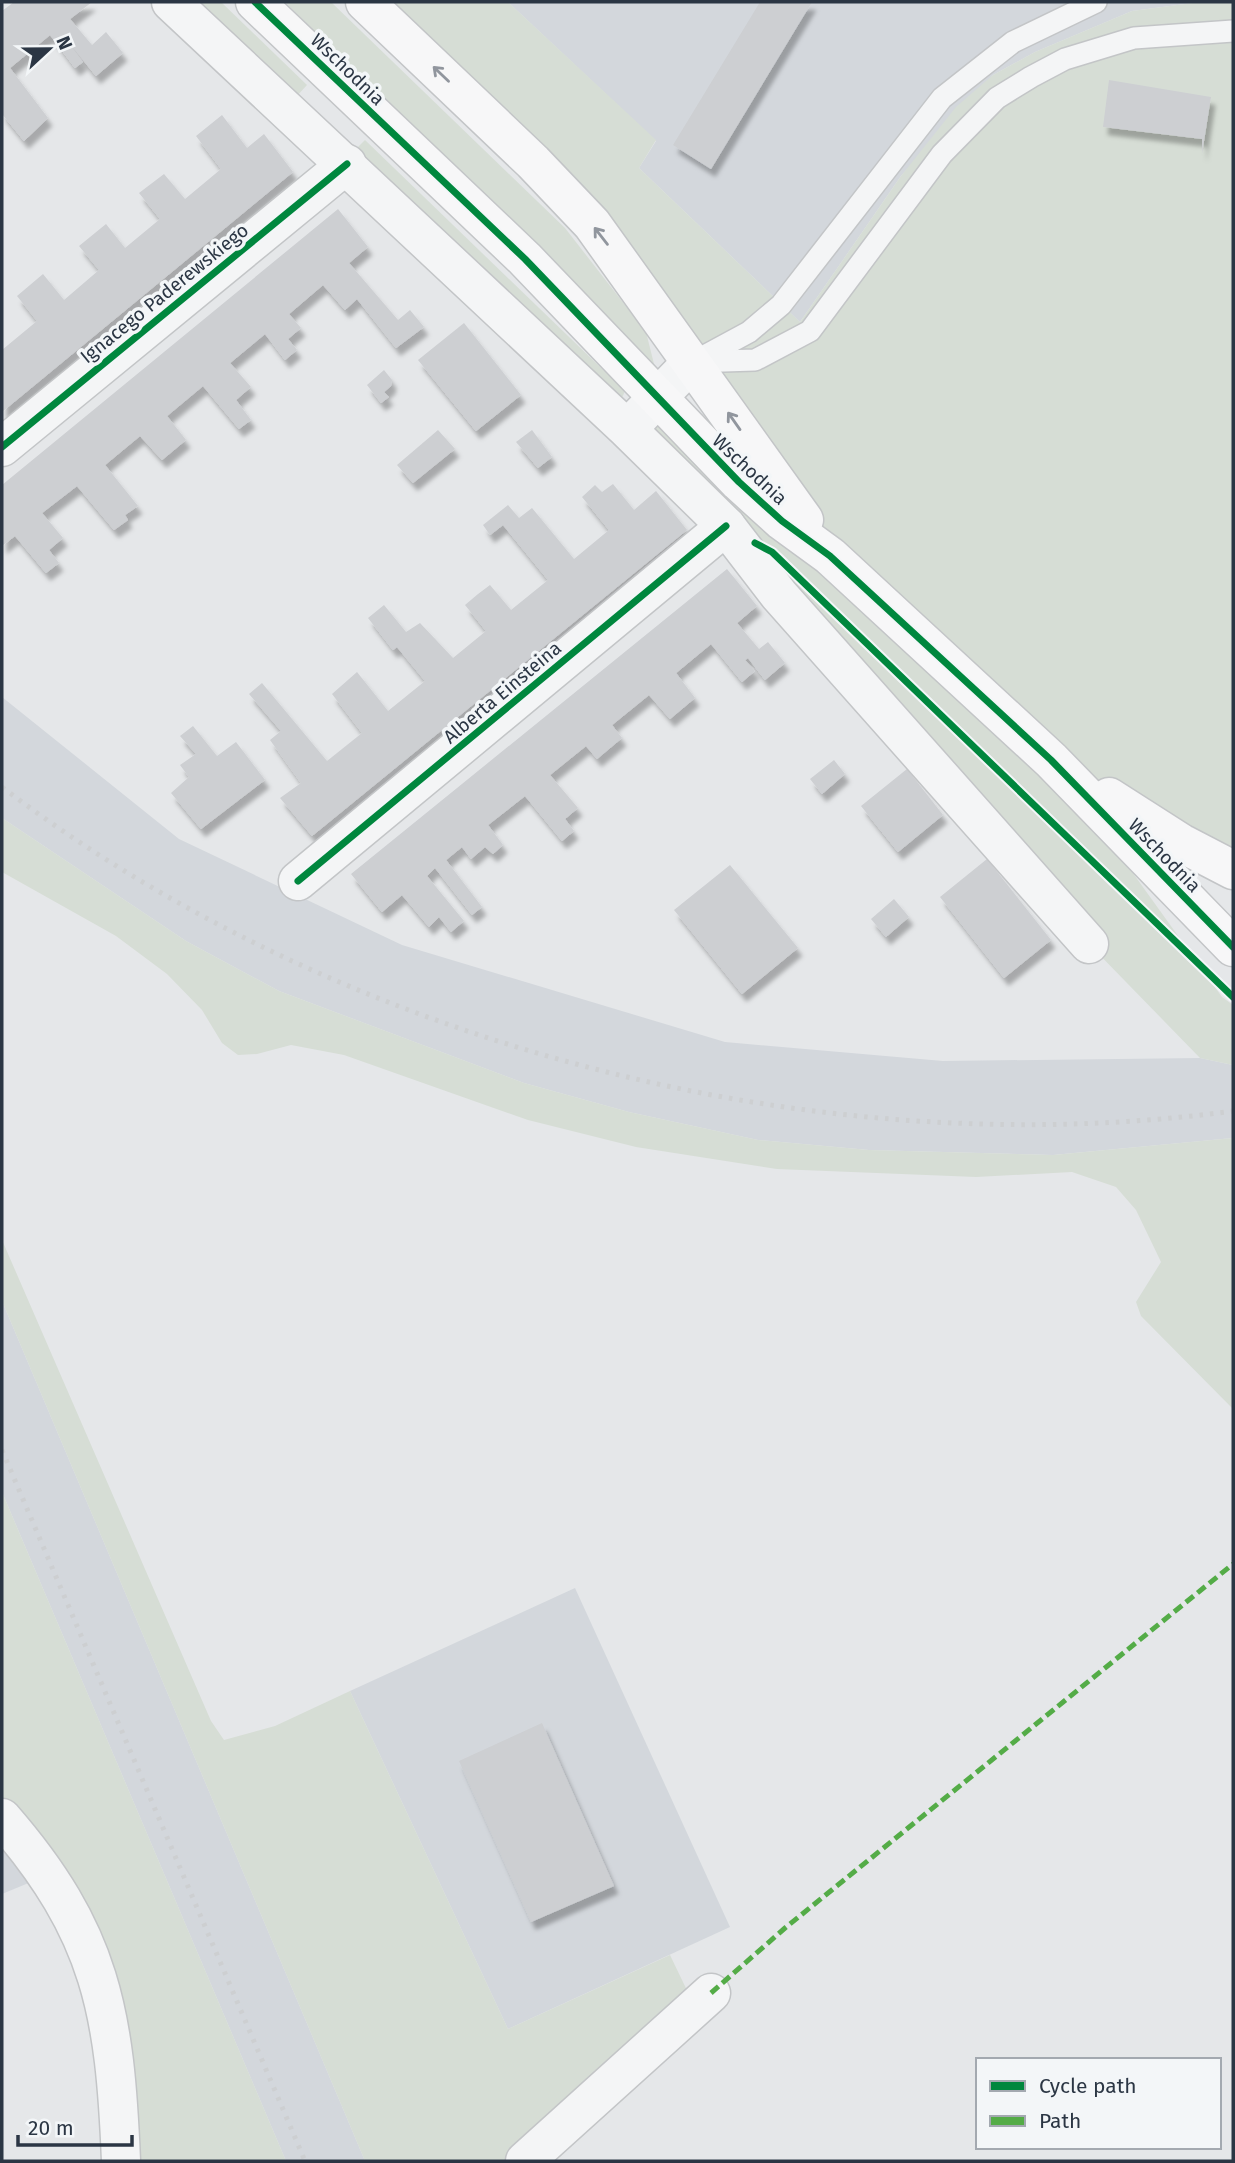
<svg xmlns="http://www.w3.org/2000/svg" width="1235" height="2163" font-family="'Fira Sans',sans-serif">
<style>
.built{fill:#d3d7dc}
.green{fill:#d6ddd5}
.building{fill:#cdcfd2;filter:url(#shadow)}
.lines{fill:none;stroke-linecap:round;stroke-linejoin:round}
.lane-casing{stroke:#c3c5c7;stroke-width:24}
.street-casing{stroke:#c3c5c7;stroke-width:41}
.secondary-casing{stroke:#c3c5c7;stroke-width:41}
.lane{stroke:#f4f5f6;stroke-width:21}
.street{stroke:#f4f5f6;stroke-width:38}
.secondary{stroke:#f7f7f8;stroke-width:38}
.rail{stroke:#cdcfd1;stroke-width:5;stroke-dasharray:3.5 7;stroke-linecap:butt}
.quiet{stroke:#54ac47;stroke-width:5;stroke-dasharray:10 5;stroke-linecap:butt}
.cycleway-casing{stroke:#f3f6f8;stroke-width:11}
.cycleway{stroke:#00873e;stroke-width:7}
.oneway{stroke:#91969e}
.labels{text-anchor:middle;stroke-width:7;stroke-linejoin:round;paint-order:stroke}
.street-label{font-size:19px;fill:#2b3644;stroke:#f3f6f8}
</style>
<defs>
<filter id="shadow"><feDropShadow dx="4.5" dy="8" stdDeviation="2" flood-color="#0004"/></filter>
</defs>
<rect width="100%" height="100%" fill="#e5e7e9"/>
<g class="built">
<path d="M508,2h692l-68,9 -97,41 -42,23 -92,101 -101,146 -161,-154 17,-27z"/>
<path d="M2,697l177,142 223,106 323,97 218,19 257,-3 33,7v73l-180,17 -184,-5 -111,-10 -129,-28 -105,-29 -245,-92 -93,-50 -184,-123z"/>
<path d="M2,1301l363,860h-79l-284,-669z"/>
<path d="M575,1588l155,339 -222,102 -158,-338z"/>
<path d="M2,1818l29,64 -29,12z"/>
</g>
<g class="green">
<path d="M194,2h27l86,83 -11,12z"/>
<path d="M285,2h46l234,226 81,104 9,36z"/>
<path d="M365,2h143l148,138 -17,28 161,154 101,-146 55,-69 37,-32 42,-23 97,-41 68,-9h33v868l-180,-108 169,235 11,8v60l-33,-7 -111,-114 -462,-515 29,-30 126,122 -164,-263z"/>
<path d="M365,140l260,251 -4,9 -268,-248z"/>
<path d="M2,818l184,123 93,50 245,92 105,29 129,28 111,10 184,5 180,-17v271l-92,-93 -5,-14 25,-40 -25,-52 -20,-23 -44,-15 -96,5 -199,-8 -141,-22 -108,-27 -184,-65 -53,-10 -34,9 -19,1 -16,-12 -20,-33 -35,-36 -51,-38 -114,-64z"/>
<path d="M2,1240l209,481 13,19 51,-14 75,-35 158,338 162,-74 25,52 -170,154h-160l-363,-860z"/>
<path d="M2,1492l284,669h-165l-10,-138 -109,-205z"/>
</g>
<g class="building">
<path d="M14,2h78l-22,17 22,26 14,-13 17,21 -27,23 -27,-33 14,19 -8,6 -25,-33 -40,33 38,50 -24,23 -22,-27v-103z"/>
<path d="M760,2h52l-101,167 -38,-24z"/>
<path d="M1109,80l102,17 -9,57v-15l-99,-12z"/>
<path d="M222,115l25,33 17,-14 29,38 -291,240v-62l35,-29 -20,-25 26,-22 21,26 35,-30 -20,-24 27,-22 19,24 35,-29 -21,-26 25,-19 21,25 36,-30 -25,-33z"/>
<path d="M338,209l30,38 -19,16 49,57 12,-10 14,17 -28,21 -39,-49 -12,11 -22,-25 -34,29 12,14 -13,11 9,11 -12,10 -20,-26 -35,29 21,24 -15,13 15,20 -12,9 -36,-43 -36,30 19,24 -24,20 -22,-24 -35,29 33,41 -13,9 3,5 -14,10 -37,-44 -35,27 21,25 -14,12 10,13 -13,10 -31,-37 -13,10v-61z"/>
<path d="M464,323l57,72 -45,36 -58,-71z"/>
<path d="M384,370l8,10 -1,6 -7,6 5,5 -8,6 -14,-18z"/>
<path d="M438,430l17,19 -42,34 -16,-18z"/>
<path d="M532,430l20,27 -14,11 -22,-26z"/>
<path d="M613,484l21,26 22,-19 31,39 -375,306 -32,-38 21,-15 -31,-43 11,-9 -32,-37 13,-11 65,78 35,-28 -30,-39 25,-22 31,39 37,-30 -28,-34 -4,3 -25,-32 16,-13 22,27 14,-9 33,35 33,-27 -21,-26 13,-11 12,-9 21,25 37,-30 -45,-55 -13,10 -7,-10 25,-20 11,13 13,-10 42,51 35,-29 -27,-33 13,-12 7,7z"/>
<path d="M727,569l30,37 -20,17 22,26 9,-7 17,21 -20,17 -17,-22 -3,2 10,11 -13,11 -31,-38 -35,29 19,25 -25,21 -21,-24 -37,30 10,13 -25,21 -11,-13 -36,29 28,33 -13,11 9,12 -12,10 -37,-45 -37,29 15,20 -10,9 -8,-7 -14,12 -9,-12 -16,13 36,47 -10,8 -37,-47 -8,8 37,45 -13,11 -12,-15 -10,10 -27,-32 -20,17 -31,-38z"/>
<path d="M193,726l24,30 19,-14 29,38 -64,49 -30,-36 18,-16 -9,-12 16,-11 -16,-18z"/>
<path d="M834,760l11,14 -23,20 -12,-15z"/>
<path d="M907,769l36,46 -45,37 -37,-46z"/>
<path d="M987,859l64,81 -47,38 -64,-81z"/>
<path d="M730,865l68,83 -56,46 -68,-84z"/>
<path d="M894,899l15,18 -23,20 -15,-18z"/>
<path d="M542,1723l72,163 -83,36 -72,-161z"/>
</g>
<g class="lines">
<defs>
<g id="lane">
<path d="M699,359l50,-27 32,-27 161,-207 71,-56 83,-40"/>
<path d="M692,362l63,-2 55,-29 132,-177 55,-56 34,-21 34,-18 69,-21 99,-7"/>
</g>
<g id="street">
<path d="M171,2l456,427 99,97 53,69 310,349"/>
<path d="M635,421l57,-59"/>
<path d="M2,447l345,-283"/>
<path d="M298,881l428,-355"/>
<path d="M2,1818c100,115 113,195 119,343"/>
<path d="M525,2161l186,-168"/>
</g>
<g id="secondary">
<path d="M255,2l270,257 214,223 43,39 48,35 221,204 182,187"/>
<path d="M365,2l168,160 59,62 212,296"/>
<path d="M1109,797l72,46 52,27"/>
</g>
</defs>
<use href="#lane" class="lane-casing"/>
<use href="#street" class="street-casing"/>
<use href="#secondary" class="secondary-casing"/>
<use href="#lane" class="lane"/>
<use href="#street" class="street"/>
<use href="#secondary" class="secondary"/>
<g class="rail">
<path d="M2,787c337,257 811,381 1231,324"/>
<path d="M2,1450l303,711"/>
</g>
<path class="quiet" d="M711,1993l74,-65 448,-364"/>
<defs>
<g id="cycleway">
<path d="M255,2l270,257 214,223 43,39 48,35 221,204 182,187"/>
<path d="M2,447l345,-283"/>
<path d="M755,543l17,9 461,445"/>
<path d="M298,881l428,-355"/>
</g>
</defs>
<use href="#cycleway" class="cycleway-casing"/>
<use href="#cycleway" class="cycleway"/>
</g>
<defs><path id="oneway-shaft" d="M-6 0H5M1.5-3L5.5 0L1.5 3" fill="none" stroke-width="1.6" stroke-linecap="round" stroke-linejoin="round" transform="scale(1.75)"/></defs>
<g class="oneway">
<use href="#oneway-shaft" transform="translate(441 74) rotate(-136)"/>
<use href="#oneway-shaft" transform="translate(601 236) rotate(-128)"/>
<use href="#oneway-shaft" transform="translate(734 421) rotate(-125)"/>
</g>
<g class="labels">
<g class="street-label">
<text transform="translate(348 69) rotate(44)" y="7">Wschodnia</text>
<text transform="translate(164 293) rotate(-39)" y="7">Ignacego Paderewskiego</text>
<text transform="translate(750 469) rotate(43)" y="7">Wschodnia</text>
<text transform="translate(502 692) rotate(-40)" y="7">Alberta Einsteina</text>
<text transform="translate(1165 855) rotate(46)" y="7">Wschodnia</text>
</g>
</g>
<rect width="1235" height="2163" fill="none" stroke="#2b3644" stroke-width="7"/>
<rect x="976" y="2058" width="245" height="91" fill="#f3f6f8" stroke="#a3a9b0" stroke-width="2"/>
<rect x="990" y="2081" width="35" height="10" fill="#00873e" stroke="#a3a9b0" stroke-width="2"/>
<text x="1039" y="2093" font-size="21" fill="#2b3644">Cycle path</text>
<rect x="990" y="2116" width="35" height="10" fill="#54ac47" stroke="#a3a9b0" stroke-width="2"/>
<text x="1039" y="2128" font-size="21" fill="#2b3644">Path</text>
<g transform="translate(49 49) rotate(68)" stroke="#f3f6f8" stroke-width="5" paint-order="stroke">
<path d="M0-5L12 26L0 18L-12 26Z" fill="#2b3644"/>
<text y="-10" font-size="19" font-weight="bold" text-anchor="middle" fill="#2b3644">N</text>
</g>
<path d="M18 2135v10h114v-10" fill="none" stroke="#2b3644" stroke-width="3.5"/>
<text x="28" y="2135" font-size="21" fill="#2b3644" stroke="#f3f6f8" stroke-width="5" paint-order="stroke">20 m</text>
</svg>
